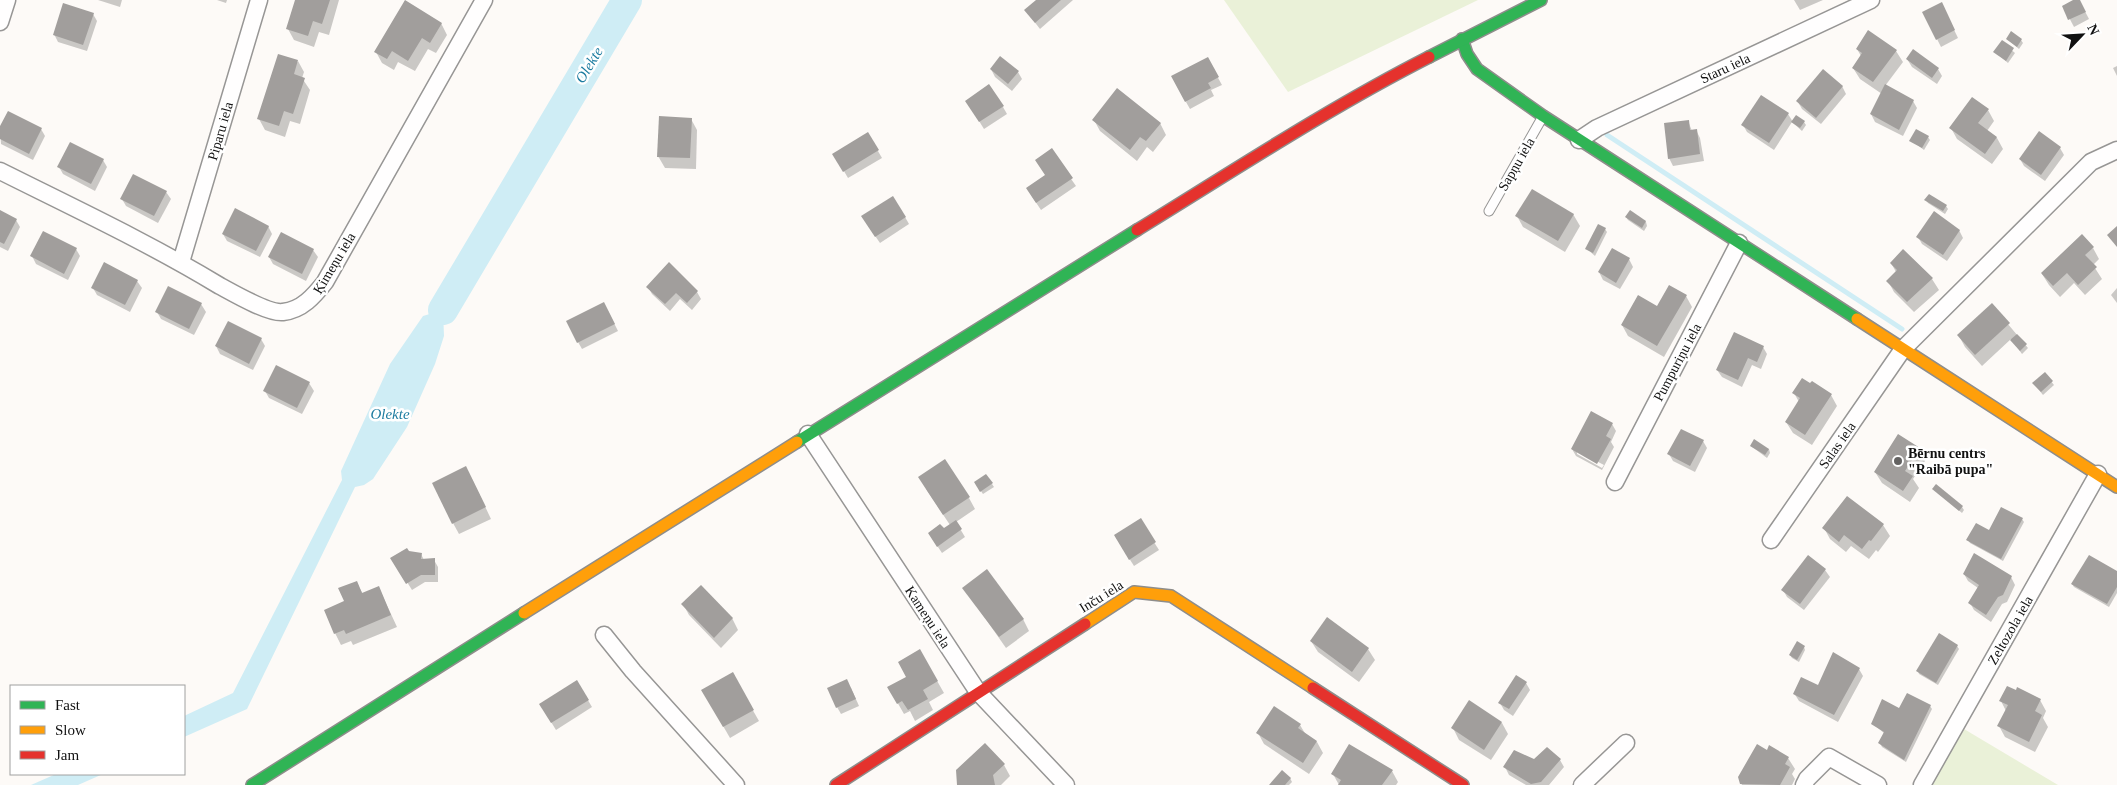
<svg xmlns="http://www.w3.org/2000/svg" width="2117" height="785" font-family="'Times New Roman',serif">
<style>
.green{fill:#eaf1d8}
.water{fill:#cfedf5}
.shadow{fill:#0003;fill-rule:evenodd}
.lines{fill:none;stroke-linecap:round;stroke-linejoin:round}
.stream{stroke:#cfedf5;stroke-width:5}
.river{stroke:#cfedf5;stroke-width:30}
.building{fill:#a19e9c}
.lane-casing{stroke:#979695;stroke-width:11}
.street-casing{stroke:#979695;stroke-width:19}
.fast-casing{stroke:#8e8d8b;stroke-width:14}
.slow-casing{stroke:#8e8d8b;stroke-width:14}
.jam-casing{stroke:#8e8d8b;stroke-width:14}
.lane{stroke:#fffefe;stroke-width:9}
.street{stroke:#fffefe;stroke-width:16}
.fast{stroke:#30b455;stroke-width:11}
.slow{stroke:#ff9f0a;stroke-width:11}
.jam{stroke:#e5322d;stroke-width:11}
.poi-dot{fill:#646362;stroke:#fff;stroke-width:2}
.labels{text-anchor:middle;stroke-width:5;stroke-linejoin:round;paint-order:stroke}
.street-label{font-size:14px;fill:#111;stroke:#fff}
.poi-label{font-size:14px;font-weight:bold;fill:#111;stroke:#fff;text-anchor:start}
.water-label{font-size:15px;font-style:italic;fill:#1d7ca0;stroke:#fff}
</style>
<rect width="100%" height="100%" fill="#fdfaf7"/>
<g class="green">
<path d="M1224,0h254l-190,92z"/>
<path d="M1964,729l94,56h-129z"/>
</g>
<g class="water">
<path d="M443,310l1,26 -9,28 -28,63 -34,52 -9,6 -9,2 -108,222 -63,28v-21l49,-23 109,-213 -1,-9 49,-107 33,-48z"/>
<path d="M56,774h47l-25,11h-47z"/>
</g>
<g class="shadow">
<path d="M98,0h24l-2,7z"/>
<path d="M217,0h10l-1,3z"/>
<path d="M297,0h42l-10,35 -10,-3 -5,15 -20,-7 -6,-11z"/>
<path d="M1038,0h35l-33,29 -14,-18z"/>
<path d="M1794,0h29l-23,10z"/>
<path d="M2075,0h4l10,19 -15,8 -11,-21z"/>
<path d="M1945,11l13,27 -17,9 -4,-8z"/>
<path d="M93,14l4,7 -10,30 -29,-9 -4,-8z"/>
<path d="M441,23l6,12 -11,18 -8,-4 -13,22 -17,-9 -4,8 -12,-7 -6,-11z"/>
<path d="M1868,32l28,19 7,11 -18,24 28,15 4,7 -14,28 -28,-14 -4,-8 11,-20 -22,-15 -7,-11 8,-12 -4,-7z"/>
<path d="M2007,39l14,1 2,3 -4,6z"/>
<path d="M2002,42l13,11 -7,10 -13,-11z"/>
<path d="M1207,58l15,27 -11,5 3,6 -24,13 -4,-7z"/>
<path d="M1907,59l31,10 4,7 -5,8 -25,-17z"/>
<path d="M298,61l6,11 -2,6 8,12 -10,34 -10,-3 -5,16 -20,-7 -6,-11z"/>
<path d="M2117,66v10l-4,-8z"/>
<path d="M991,69l27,3 4,7 -10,12 -17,-14z"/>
<path d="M1842,86l4,8 -25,30 -19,-15 -4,-7z"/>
<path d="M1003,107l4,7 -23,15 -13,-21z"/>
<path d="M1988,110l6,11 -7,10 10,7 6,11 -11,15 -35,-25 -6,-11z"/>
<path d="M1788,114l5,8h11l2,3 -4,6 -10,-9 -18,28 -27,-18 -4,-7z"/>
<path d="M691,119l6,11 -1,39 -31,-1 -7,-12z"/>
<path d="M1094,120l66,3 6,12 -13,17 -6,-5 -10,14 -37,-30z"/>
<path d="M1688,121l4,10 4,-1 4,8 4,23 -31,5 -4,-8z"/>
<path d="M0,129h41l4,7 -12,24 -32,-16z"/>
<path d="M868,134l14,24 -34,20 -14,-24z"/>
<path d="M1928,137l2,3 -6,10 -13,-10z"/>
<path d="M2060,148l4,7 -19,26 -21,-15 -4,-7z"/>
<path d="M1051,150l25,36 -35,24 -10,-15 15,-20z"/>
<path d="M103,160l4,7 -12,24 -32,-17 -4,-7z"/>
<path d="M166,192l5,7 -13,24 -32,-17 -4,-7z"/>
<path d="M1926,200l20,6 2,3 -3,5 -17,-11z"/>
<path d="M0,212l16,8 4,7 -12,24 -8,-4z"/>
<path d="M1630,212l16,10 1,4 -3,5 -16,-11 -2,-3z"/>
<path d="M1573,214l7,12 -15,26 -42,-25 -6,-11z"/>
<path d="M905,217l4,7 -29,19 -13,-19z"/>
<path d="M268,226l4,8 -12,23 -33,-16 -4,-7z"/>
<path d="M1605,229l2,3 -12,24 -8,-7z"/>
<path d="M1959,230l4,8 -16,23 -25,-17 -4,-7z"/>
<path d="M2093,248l6,11 -6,6 9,14 -17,16 -11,-12 -14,14 -11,-12 -7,-11z"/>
<path d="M76,249l4,7 -12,24 -32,-16 -4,-8z"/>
<path d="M313,250l5,7 -12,24 -33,-17 -4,-7z"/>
<path d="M1903,251l29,28 7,11 -25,22 -20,-20 -6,-11 8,-9 -5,-9z"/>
<path d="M1629,259l4,8 -13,22 -17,-9 -4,-8z"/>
<path d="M137,281l5,7 -12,24 -33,-17 -4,-7z"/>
<path d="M648,287l49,5 4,7 -9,11 -12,-11 -10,12 -18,-17z"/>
<path d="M2117,288v15l-6,-8z"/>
<path d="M1686,296l6,11 -28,50 -36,-21 -6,-11z"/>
<path d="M201,304l5,8 -12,23 -33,-16 -4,-7z"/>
<path d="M1992,305l36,43 -6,6 -11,-15 -29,27 -17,-19 -6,-11z"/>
<path d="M608,311l10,20 -36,18 -4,-7z"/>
<path d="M261,339l4,7 -12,24 -33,-16 -4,-8z"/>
<path d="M1763,347l4,7 -6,15 -9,-4 -10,22 -20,-10 -5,-7z"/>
<path d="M277,367l32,16 5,8 -12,23 -33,-16 -4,-7z"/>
<path d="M2045,374l9,11 -11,10 -9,-11z"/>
<path d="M1811,385l20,10 6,11 -25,39 -19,-12 -7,-11 13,-20 -5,-9z"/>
<path d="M1612,424l4,7 -5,11 3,5 -12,23 -26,-14 -4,-7zM1577,451l27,14 -2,3 -25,-14z"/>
<path d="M1703,441l4,7 -12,24 -22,-11 -4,-7z"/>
<path d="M1751,446l18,3 1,4 -3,5z"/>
<path d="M1919,449l6,12 -12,18 6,9 -9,14 -28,-19 -7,-11z"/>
<path d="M986,475l8,12 -11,7 -8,-11z"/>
<path d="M472,479l19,40 -32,15 -6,-11z"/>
<path d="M926,489l43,9 6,11 -19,13 9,15 -23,16 -8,-12 16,-16z"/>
<path d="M1933,489l29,18 2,3 -2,3z"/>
<path d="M1847,497l36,28 7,11 -12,16 -2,-2 -7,9 -18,-13 -5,6 -16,-13 -6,-11z"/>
<path d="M2022,519l2,3 -21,39 -33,-18 -2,-3z"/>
<path d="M1140,520l19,30 -25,16 -19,-30z"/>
<path d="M408,552l13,2 3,6h10l4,7v15h-13l-13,8 -20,-32z"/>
<path d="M1808,557l17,13 5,7 -26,33 -17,-13 -4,-7z"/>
<path d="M2117,573v20l-8,14 -35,-20 -2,-3z"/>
<path d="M1964,574l47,3 4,8 -8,17 -5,2 -11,18 -17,-12 -4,-7 8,-15 -10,-7z"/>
<path d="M356,582l7,12 16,-6 18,39 -44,18 -2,-4 -10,4 -6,-12 10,-31z"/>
<path d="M964,588l59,31 6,12 -23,17z"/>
<path d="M683,604l49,14 6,12 -17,18 -32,-33z"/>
<path d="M1327,619l41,30 7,11 -16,22 -41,-30 -7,-11z"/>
<path d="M1939,635l18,11 2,3 -21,36 -19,-11 -1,-3z"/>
<path d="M1804,647l1,3 -6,12 -7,-4 -2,-3z"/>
<path d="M920,651l24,42 -15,9 4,8 -18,11 -5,-10 -6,3 -15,-26 19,-11z"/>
<path d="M1859,669l4,7 -25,46 -39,-21 -5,-8 24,-7z"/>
<path d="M732,674l27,47 -29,17 -27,-47z"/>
<path d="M577,682l15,25 -36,23 -16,-26z"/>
<path d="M1526,683l4,7 -17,26 -9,-6 -4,-7z"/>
<path d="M851,688l8,18 -18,8 -4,-7z"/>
<path d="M2040,700l6,11 -3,7 5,9 -13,25 -30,-15 -6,-11 7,-15 -5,-10z"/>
<path d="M1930,706l2,3 -26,53 -24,-15 -2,-4 4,-10 -11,-9 26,-14z"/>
<path d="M1502,723l6,11 -17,26 -32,-20 -6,-12z"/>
<path d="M1300,725l6,10 11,7 6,11 -14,21 -45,-30 -6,-11z"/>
<path d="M1547,749l13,11 4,7 -15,18h-23l-17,-10 -4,-8 29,-6z"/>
<path d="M1767,751l21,7 7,11 -3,5 3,5 -3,6h-50l-1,-2z"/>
<path d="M1004,765l6,11 -9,9h-43z"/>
<path d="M1392,771l6,11 -2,3h-57l-6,-11z"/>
<path d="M1290,778l2,4 -3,3h-18z"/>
</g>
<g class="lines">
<path class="stream" d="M1607,135l295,194"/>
<path class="river" d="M443,310l184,-310"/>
</g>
<g class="building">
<path d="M295,0h35l-8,24 -9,-3 -5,15 -22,-7z"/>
<path d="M405,0l37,23 -12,20 -8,-5 -14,23 -16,-10 -5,8 -13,-7z"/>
<path d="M1036,0h25l-26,23 -11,-13z"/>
<path d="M2073,0h7l6,12 -18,8 -6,-14z"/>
<path d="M1942,2l13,28 -19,10 -14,-28z"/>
<path d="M63,3l31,10 -11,32 -30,-10z"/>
<path d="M1868,30l29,20 -24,32 -21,-14 10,-15 -6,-4z"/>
<path d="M2011,31l11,8 -5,8 -11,-8z"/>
<path d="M2002,40l12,8 -8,13 -13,-9z"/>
<path d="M1913,49l26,19 -7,10 -26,-19z"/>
<path d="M278,54l20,6 -4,14 11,4 -12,36 -9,-3 -5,15 -22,-7z"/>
<path d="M1000,56l19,15 -11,13 -18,-15z"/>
<path d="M1208,57l11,20 -11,6 3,5 -26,14 -14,-26z"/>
<path d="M1823,69l20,17 -27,32 -20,-17z"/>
<path d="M989,84l15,22 -25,16 -14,-21z"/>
<path d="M1885,84l29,16 -15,30 -29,-16z"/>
<path d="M1117,88l44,35 -15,18 -6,-4 -10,13 -38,-30z"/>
<path d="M1761,95l28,18 -20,30 -28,-18z"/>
<path d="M1972,97l17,12 -11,14 19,14 -12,17 -36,-26z"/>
<path d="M8,111l34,17 -13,26 -29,-15v-13z"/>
<path d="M1796,115l9,6 -5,7 -9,-6z"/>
<path d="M659,116l33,2 -2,40 -33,-1z"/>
<path d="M1689,120l1,10 7,-1 3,25 -32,5 -4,-36z"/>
<path d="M1916,129l13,7 -7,12 -13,-7z"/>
<path d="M2039,131l22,16 -20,28 -22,-16z"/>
<path d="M868,132l11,18 -36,22 -11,-18z"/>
<path d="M70,142l34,17 -13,25 -34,-17z"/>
<path d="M1052,148l21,30 -37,25 -10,-15 19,-13 -10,-15z"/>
<path d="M133,174l34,17 -13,25 -34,-17z"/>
<path d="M1532,189l42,25 -16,27 -43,-25z"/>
<path d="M1929,194l18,11 -4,6 -19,-11z"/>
<path d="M893,196l13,21 -31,20 -14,-21z"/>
<path d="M235,208l34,18 -13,25 -34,-17z"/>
<path d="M0,210l17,9 -13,25 -4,-2z"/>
<path d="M1630,210l16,11 -4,7 -17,-11z"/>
<path d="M1934,211l26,19 -17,25 -27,-18z"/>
<path d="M1598,224l8,4 -13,25 -8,-4z"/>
<path d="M2117,226v21l-10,-12z"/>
<path d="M43,231l34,17 -13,26 -34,-18z"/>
<path d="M281,232l33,17 -12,25 -34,-17z"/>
<path d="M2082,234l12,13 -9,8 12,12 -19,18 -11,-12 -14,13 -12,-13z"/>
<path d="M1612,248l18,10 -14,25 -18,-11z"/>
<path d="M1903,249l30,29 -26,24 -21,-21 11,-11 -7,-7z"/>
<path d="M104,262l34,18 -13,25 -34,-17z"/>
<path d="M669,262l29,29 -11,12 -11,-10 -11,11 -19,-17z"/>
<path d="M1669,285l18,10 -30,51 -36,-21 17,-30 19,11z"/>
<path d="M168,286l34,17 -13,26 -34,-17z"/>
<path d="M604,302l11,22 -38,19 -11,-22z"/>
<path d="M1992,303l18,20 -35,32 -18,-20z"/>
<path d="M228,321l34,17 -13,26 -34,-18z"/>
<path d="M1734,332l30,14 -7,16 -9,-4 -10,22 -22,-10z"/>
<path d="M2017,334l10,10 -7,7 -10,-11z"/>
<path d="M276,365l34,17 -13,26 -34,-17z"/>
<path d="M2045,372l8,9 -12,11 -9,-9z"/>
<path d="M1802,378l8,5 2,-2 20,13 -27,41 -20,-13 15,-24 -8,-5z"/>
<path d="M1591,411l22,12 -7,13 5,3 -14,25 -26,-15z"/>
<path d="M1681,429l23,11 -14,26 -23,-12z"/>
<path d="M1898,434l22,14 -15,23 8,5 -10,15 -29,-19z"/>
<path d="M1754,439l15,10 -4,6 -15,-9z"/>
<path d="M945,459l25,38 -27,18 -25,-38z"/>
<path d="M466,466l20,41 -34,17 -20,-41z"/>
<path d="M986,474l7,9 -13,9 -6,-10z"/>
<path d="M1936,484l27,22 -4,5 -27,-22z"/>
<path d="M1847,496l37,28 -13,17 -2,-1 -7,9 -18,-14 -5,7 -17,-14z"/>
<path d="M2001,507l22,11 -22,41 -35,-19 10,-17 13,7z"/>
<path d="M1141,518l15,24 -27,18 -15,-25z"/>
<path d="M956,520l6,9 -25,18 -9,-14 12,-9 4,4z"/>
<path d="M407,548l2,3 13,2 -1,6 14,-1v17h-14l-15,9 -16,-26z"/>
<path d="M1974,553l38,23 -9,19 -5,2 -12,18 -18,-12 11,-18 -16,-11z"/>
<path d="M1808,555l18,14 -26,35 -19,-14z"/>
<path d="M2089,555l28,16v16l-10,17 -36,-20z"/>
<path d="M987,569l37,50 -25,18 -37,-49z"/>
<path d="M357,581l5,12 17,-7 12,29 -45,19 -2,-4 -10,4 -10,-24 20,-9 -6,-13z"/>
<path d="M701,585l32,33 -19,20 -33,-34z"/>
<path d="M1327,617l42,31 -17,24 -42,-31z"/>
<path d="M1939,633l19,12 -22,38 -20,-12z"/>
<path d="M1797,641l8,5 -8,14 -8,-5z"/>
<path d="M920,649l18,32 -15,9 5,9 -20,11 -6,-9 -5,3 -10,-17 19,-10 -8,-15z"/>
<path d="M1833,652l27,16 -26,47 -41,-21 8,-17 17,8z"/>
<path d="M733,672l21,38 -31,17 -22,-37z"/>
<path d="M1516,675l11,7 -18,27 -11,-6z"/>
<path d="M847,679l9,20 -20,9 -9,-20z"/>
<path d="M577,680l12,20 -38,23 -12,-19z"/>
<path d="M2007,686l9,4 1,-3 24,12 -6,12 7,4 -13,27 -32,-16 11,-21 -9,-4z"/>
<path d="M1907,693l24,12 -27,55 -26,-17 6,-11 -13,-8 11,-25 17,9z"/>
<path d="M1469,700l33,22 -18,28 -33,-22z"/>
<path d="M1274,706l27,18 -3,4 19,13 -14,22 -47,-30z"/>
<path d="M985,743l20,21 -12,11 2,10h-38l-1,-15z"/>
<path d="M1349,744l44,26 -11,15h-44l3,-5 -10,-6z"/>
<path d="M1757,744l10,6 2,-5 20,12 -4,7 5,3 -10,18 -40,-1 -2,-7z"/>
<path d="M1547,747l14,12 -20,23 -10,2 -28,-17 11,-17 20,9z"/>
<path d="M1282,770l9,8 -6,7h-16z"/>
</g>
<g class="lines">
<defs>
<path id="lane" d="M1489,211l53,-93"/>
<g id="street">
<path d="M0,22l7,-22"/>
<path d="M1579,140l18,-12 274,-128"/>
<path d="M0,171c74,37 149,72 220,115 13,7 49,28 63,26 19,-2 31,-16 42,-30l159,-282"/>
<path d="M181,262l78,-262"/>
<path d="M808,434l170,258 88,93"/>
<path d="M1615,482l124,-239"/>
<path d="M1771,540l132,-191 188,-187 26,-12"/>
<path d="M604,635l29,36 103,114"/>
<path d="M1582,785l44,-42"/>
<path d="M1804,785l3,-6 22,-22 49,28"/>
<path d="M1922,785l176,-311"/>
</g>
<g id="fast">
<path d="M1462,39l5,15 10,15 66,47 314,203"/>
<path d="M1429,57l112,-57"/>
<path d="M797,442l340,-212"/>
<path d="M252,785l272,-172"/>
</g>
<g id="slow">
<path d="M1857,319l260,168"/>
<path d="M524,613l273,-171"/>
<path d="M1085,624l49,-32 37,4 142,92"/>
</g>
<g id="jam">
<path d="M1137,230c96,-59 192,-122 292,-173"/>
<path d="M1313,688l150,97"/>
<path d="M836,785l249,-161"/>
</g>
</defs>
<use href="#lane" class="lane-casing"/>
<use href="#street" class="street-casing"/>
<use href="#fast" class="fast-casing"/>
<use href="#slow" class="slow-casing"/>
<use href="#jam" class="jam-casing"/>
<use href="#lane" class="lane"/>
<use href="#street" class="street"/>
<use href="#fast" class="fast"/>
<use href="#slow" class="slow"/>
<use href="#jam" class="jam"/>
</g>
<circle class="poi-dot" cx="1898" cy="461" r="5"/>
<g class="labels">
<g class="street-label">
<text transform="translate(1725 68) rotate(-25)" y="5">Staru iela</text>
<text transform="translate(220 131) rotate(-74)" y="5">Piparu iela</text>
<text transform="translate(1516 164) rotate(-60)" y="5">Sapņu iela</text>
<text transform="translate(334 263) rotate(-59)" y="5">Ķimeņu iela</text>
<text transform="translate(1677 362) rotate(-62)" y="5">Pumpuriņu iela</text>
<text transform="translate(1837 445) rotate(-55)" y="5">Salas iela</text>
<text transform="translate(1101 596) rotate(-32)" y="5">Inču iela</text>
<text transform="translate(928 617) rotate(57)" y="5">Kameņu iela</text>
<text transform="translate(2010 630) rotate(-60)" y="5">Zeltozola iela</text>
</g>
<g class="poi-label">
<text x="1908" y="458">Bērnu centrs<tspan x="1908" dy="16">"Raibā pupa"</tspan></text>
</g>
<g class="water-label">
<text transform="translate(589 65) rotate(-59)" y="5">Olekte</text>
<text x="390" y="419">Olekte</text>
</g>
</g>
<rect x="10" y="685" width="175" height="90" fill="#ffffff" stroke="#a0a0a0"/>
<rect x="20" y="701" width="25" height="8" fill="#30b455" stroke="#a0a0a0"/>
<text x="55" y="710" font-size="15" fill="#111111">Fast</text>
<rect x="20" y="726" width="25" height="8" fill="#ff9f0a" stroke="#a0a0a0"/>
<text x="55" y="735" font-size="15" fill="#111111">Slow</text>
<rect x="20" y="751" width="25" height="8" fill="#e5322d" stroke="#a0a0a0"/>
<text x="55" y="760" font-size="15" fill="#111111">Jam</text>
<g transform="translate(2082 35) rotate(65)" stroke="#ffffff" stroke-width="4" paint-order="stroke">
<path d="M0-4L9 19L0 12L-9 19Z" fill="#111111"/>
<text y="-8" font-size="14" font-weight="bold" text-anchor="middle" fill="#111111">N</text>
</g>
</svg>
